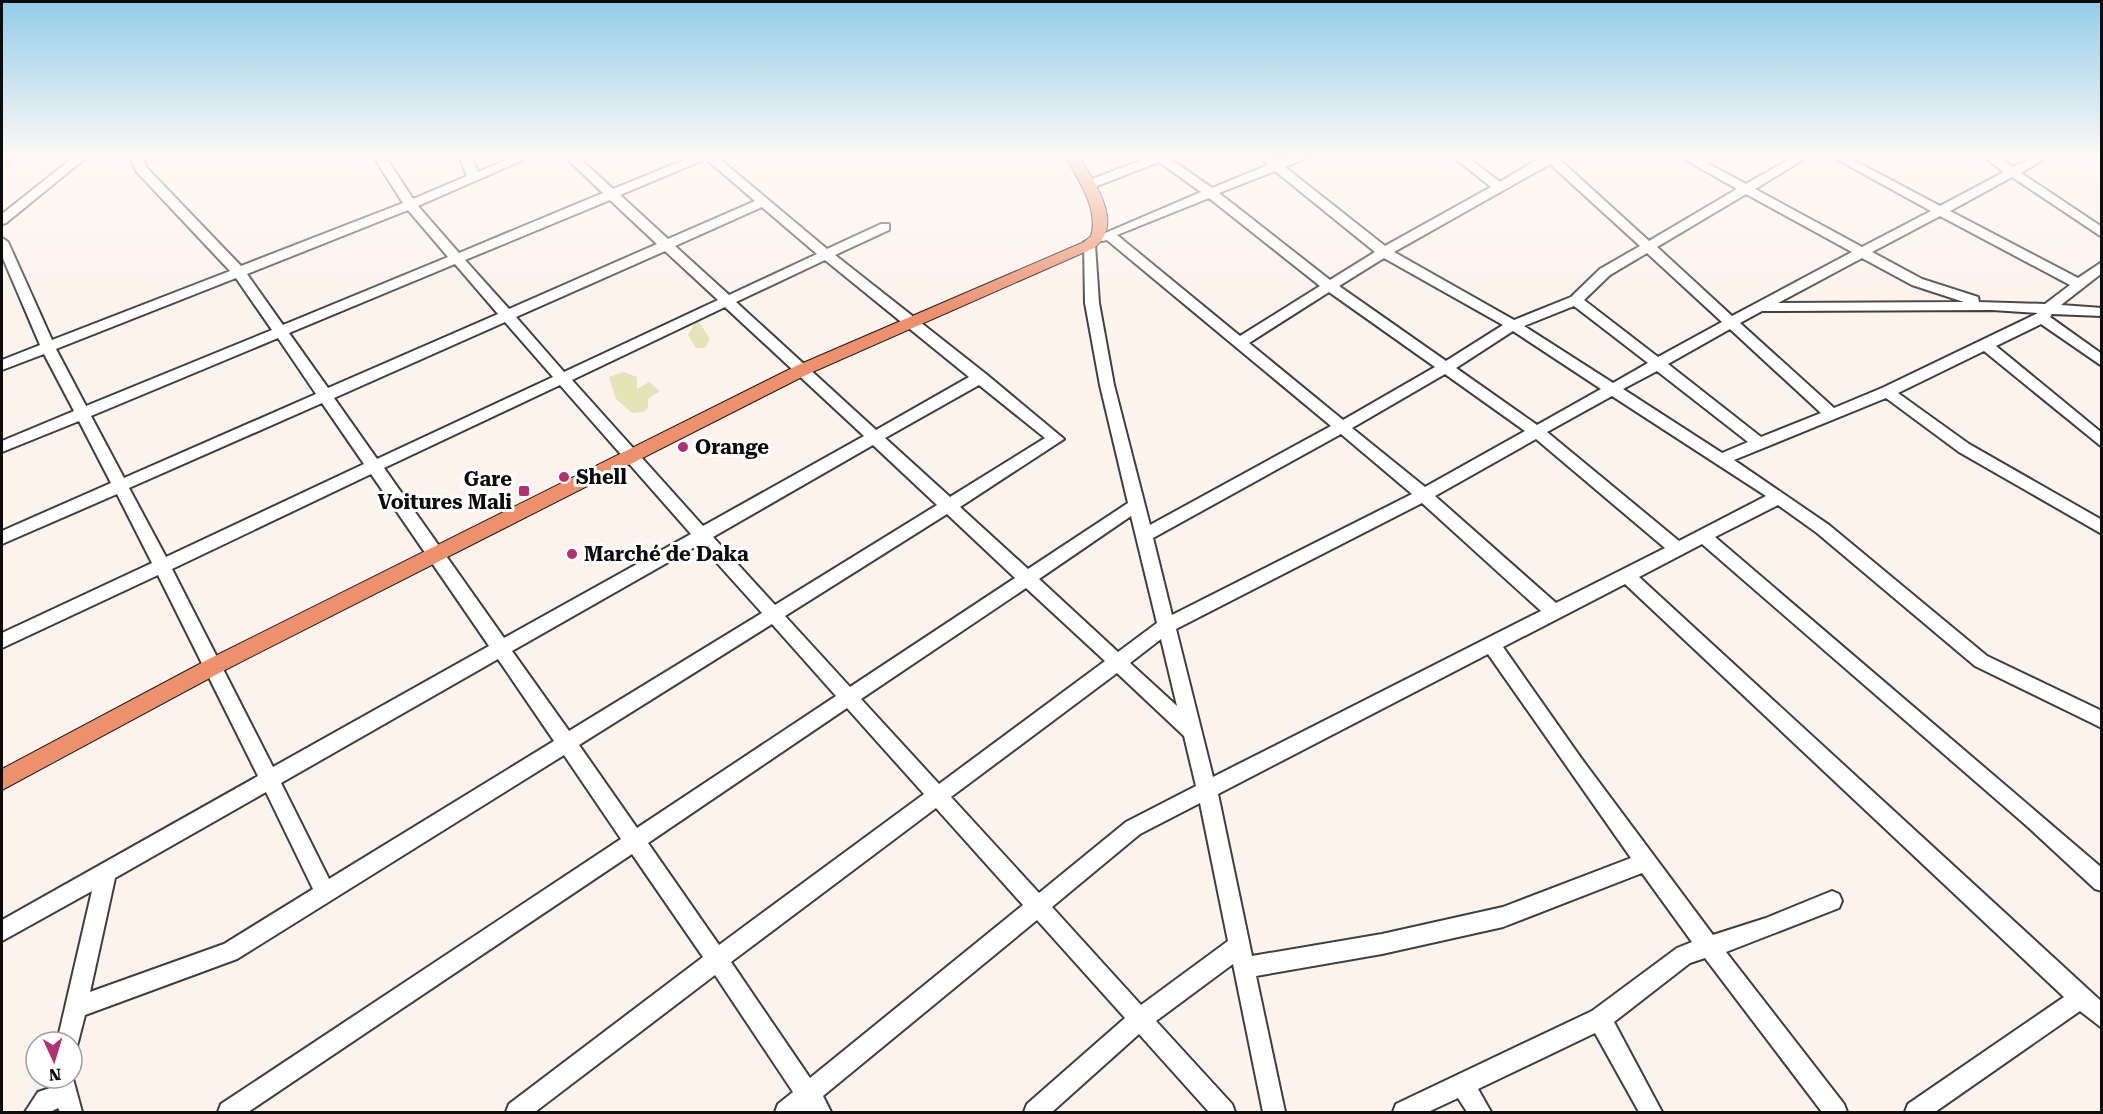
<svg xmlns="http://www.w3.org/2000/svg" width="2103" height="1114" font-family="'Roboto Serif',serif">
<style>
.green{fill:#e4e4b9}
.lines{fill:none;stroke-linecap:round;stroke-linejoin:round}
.minor-casing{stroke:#3f3f3f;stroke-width:4}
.major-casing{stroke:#1d1d1d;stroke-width:2}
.minor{fill:#fff;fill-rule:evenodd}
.major{fill:#ec906e;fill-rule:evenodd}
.poi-dot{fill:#af3174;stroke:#fff;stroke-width:2}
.labels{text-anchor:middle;stroke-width:6;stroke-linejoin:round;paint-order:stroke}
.poi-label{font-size:20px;font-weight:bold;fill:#0c0c0c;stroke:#fff;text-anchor:start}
</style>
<rect width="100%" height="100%" fill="#fdf2ec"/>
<g class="green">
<path d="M697,319l13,20 -5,9h-9l-8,-13z"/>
<path d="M624,372l13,5v12l12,-7 11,9 -12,8v9l-4,4 -12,1 -16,-14 -7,-22z"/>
</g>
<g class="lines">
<defs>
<g id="minor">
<path d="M75,156h13l-82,67 -4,1v-10z"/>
<path d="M130,156h12l4,11 95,99 162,-63 -30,-47h12l28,43 54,-23 -8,-20h12l7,16 38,-16h16l-114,50 41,47 144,-60 -39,-37h13l36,33 81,-33h22l111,93 54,-25h8v6l-54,25 151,119 78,65 -104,68 68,62 100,-66 -28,-118 -15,-82 -1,-61 5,-1 6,4 4,58 15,82 36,140 181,-99 -224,-186 -5,1 -6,-4 105,-45 -42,-30 -67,26h-8v-6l68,-26h18l-1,2 43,30 56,-23 -10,-9h13l7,5 16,-5h18l-27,11 100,79 106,-59 -39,-31h14l34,26 43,-26h18l-2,3 90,82 88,-52 -58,-33h15l52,28 49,-28h14l-54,33 107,58 69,-36 -100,-55h15l94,50 64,-34 -22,-16h14l17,11 21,-11h15l-28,17 81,54v10l-90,-60 -62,34 128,67 24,-16v11l-41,32 41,3v8l-50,-2 -2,3 52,37v12l-61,-42 -45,22 106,87v14l-118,-96 -86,42 71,51 133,76v14l-143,-82 -73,-54 -152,62 95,65 158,131 115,55v17l-127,-62 -158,-133 -39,-28 -63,32 387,331v23l-7,-2 -67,-62 -326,-283 -63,33 463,425v26l-22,-17 -145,101h-30l3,-8 156,-107 -439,-413 -122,63 78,111 132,177 53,-17 66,-27 7,3 3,7 -3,7 -113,44 118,152 3,8h-25l-117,-154 -15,5 -76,59 48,90h-23l-44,-79 -117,56 13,23h-24l-9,-14 -30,14h-35l3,-8 196,-93 85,-63 15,-6 -50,-69 -139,54 -121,27 -126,22 29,136h-22l-30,-148 -77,57 76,83 3,8h-26l-70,-78 -87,78h-28l3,-8 98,-86 -88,-98 -214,176 8,16h-56l3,-8 15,-12 -78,-117 -180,137h-29l3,-8 194,-147 -71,-103 -384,258h-30l3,-8 400,-265 -57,-84 -327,204 -152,56 -9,35 -4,1v-9h-15l35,-151 -90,50v-21l256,-144 -100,-201 -156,73v-15l150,-70 -35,-69 -115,50v-13l109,-48 -32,-62 -77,31v-11l72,-30 -30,-57 -42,16v-10l38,-15 -38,-89v-18l6,4 44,98 178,-69 -94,-100zM706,159l49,42 -87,38 -48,-44zM1550,164l90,82 -40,23 -29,28 -57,23 -120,-68zM1275,171l100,81 -45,28 -111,-87zM1746,194l106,58 -120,64 -75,-69zM1209,198l111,88 -80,50 -123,-101zM610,200l47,44 -148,65 -44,-49zM762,207l55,47 -88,41 -54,-49zM408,210l40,47 -165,68 -36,-51zM1940,216l130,69 -25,19 -66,-2 -1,-5 -56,-18 -50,-27zM665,251l53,49 -154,72 -48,-55zM1647,253l75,69 -64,35 -74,-57 26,-25zM1384,258l119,67 -57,36 -107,-75zM1862,258l50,27 52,17 -186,1zM825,260l144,117 -93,53 -140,-128zM455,264l43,50 -170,74 -39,-55zM236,278l36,52 -186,76 -30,-57zM1329,292l106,75 -92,53 -94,-77zM1574,306l74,57 -35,20 -89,-57zM725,307l139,129 -161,90 -131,-146zM1992,310l46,3 -156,75 -48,20 -94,-85 22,-12zM505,322l48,55 -176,82 -43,-61zM1730,329l91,84 -60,24 -93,-73zM1513,331l88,58 -64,36 -81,-57zM278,338l38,56 -192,84 -33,-62zM1657,371l91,71 -26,11 -99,-64zM1445,374l80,57 -100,56 -73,-59zM560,385l131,149 -187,104 -120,-170zM979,385l66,53 -95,59 -65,-59zM1612,396l154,100 -87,45 -132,-109zM322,403l42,61 -198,93 -37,-69zM1341,434l71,60 -240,121 -19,-77zM1536,439l129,109 -109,55 -121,-107zM873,445l64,60 -162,100 -62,-68zM371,474l118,172 -216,121 -101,-198zM1422,503l119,108 -328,166 -37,-148zM947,514l68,64 -165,109 -65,-71zM1131,516l26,107 -39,29 -79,-73zM700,544l62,69 -193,118 -57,-80zM1026,588l79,73 -166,123 -78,-85zM772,624l64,72 -199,132 -58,-83zM1161,639l16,67 -47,-43zM1488,654l143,204 -128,49 -121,27 -130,22 -34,-162zM498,659l56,82 -225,138 -48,-96zM1117,673l67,63 12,50 -70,36 -87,71 -88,-96zM847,708l77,86 -205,151 -71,-102zM266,792l47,97 -89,55 -134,48 25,-114zM1200,803l28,138 -87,64 -89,-98 88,-73zM936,808l87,97 -213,173 -79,-116z"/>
<path d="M72,1075l10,37h-22l-2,-4 -8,4h-25l13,-20 15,-5 -2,-9h21z"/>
</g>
<path id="major" d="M1065,156h14c15,26 46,68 15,92l-286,126 -587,298 -219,118v-21l205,-109 589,-294 288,-124 7,-6c8,-27 -13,-57 -26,-80z"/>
</defs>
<use href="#minor" class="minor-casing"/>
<use href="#major" class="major-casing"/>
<use href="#minor" class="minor"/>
<use href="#major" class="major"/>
</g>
<linearGradient id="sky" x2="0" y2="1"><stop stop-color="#93cce9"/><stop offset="0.5" stop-color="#fef9f6"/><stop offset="1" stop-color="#fef9f6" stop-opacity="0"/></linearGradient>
<rect width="2103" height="312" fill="url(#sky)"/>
<g class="poi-dot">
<circle cx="683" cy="447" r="6"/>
<circle cx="564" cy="477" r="6"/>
<rect x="518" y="485" width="12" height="12" rx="3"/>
<circle cx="572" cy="554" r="6"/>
</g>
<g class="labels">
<g class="poi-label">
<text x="695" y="454">Orange</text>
<text x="576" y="484">Shell</text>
<text x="512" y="486" text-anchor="end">Gare<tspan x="512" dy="23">Voitures Mali</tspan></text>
<text x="584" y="561">Marché de Daka</text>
</g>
</g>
<rect width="2103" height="1114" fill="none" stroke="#0c0c0c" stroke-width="6"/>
<g transform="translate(54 1060) rotate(176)"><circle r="28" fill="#ffffff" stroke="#9e9e9e" stroke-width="1.5"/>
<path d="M0-4.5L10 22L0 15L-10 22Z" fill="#af3174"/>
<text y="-9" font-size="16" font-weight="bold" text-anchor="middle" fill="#0c0c0c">N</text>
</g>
</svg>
